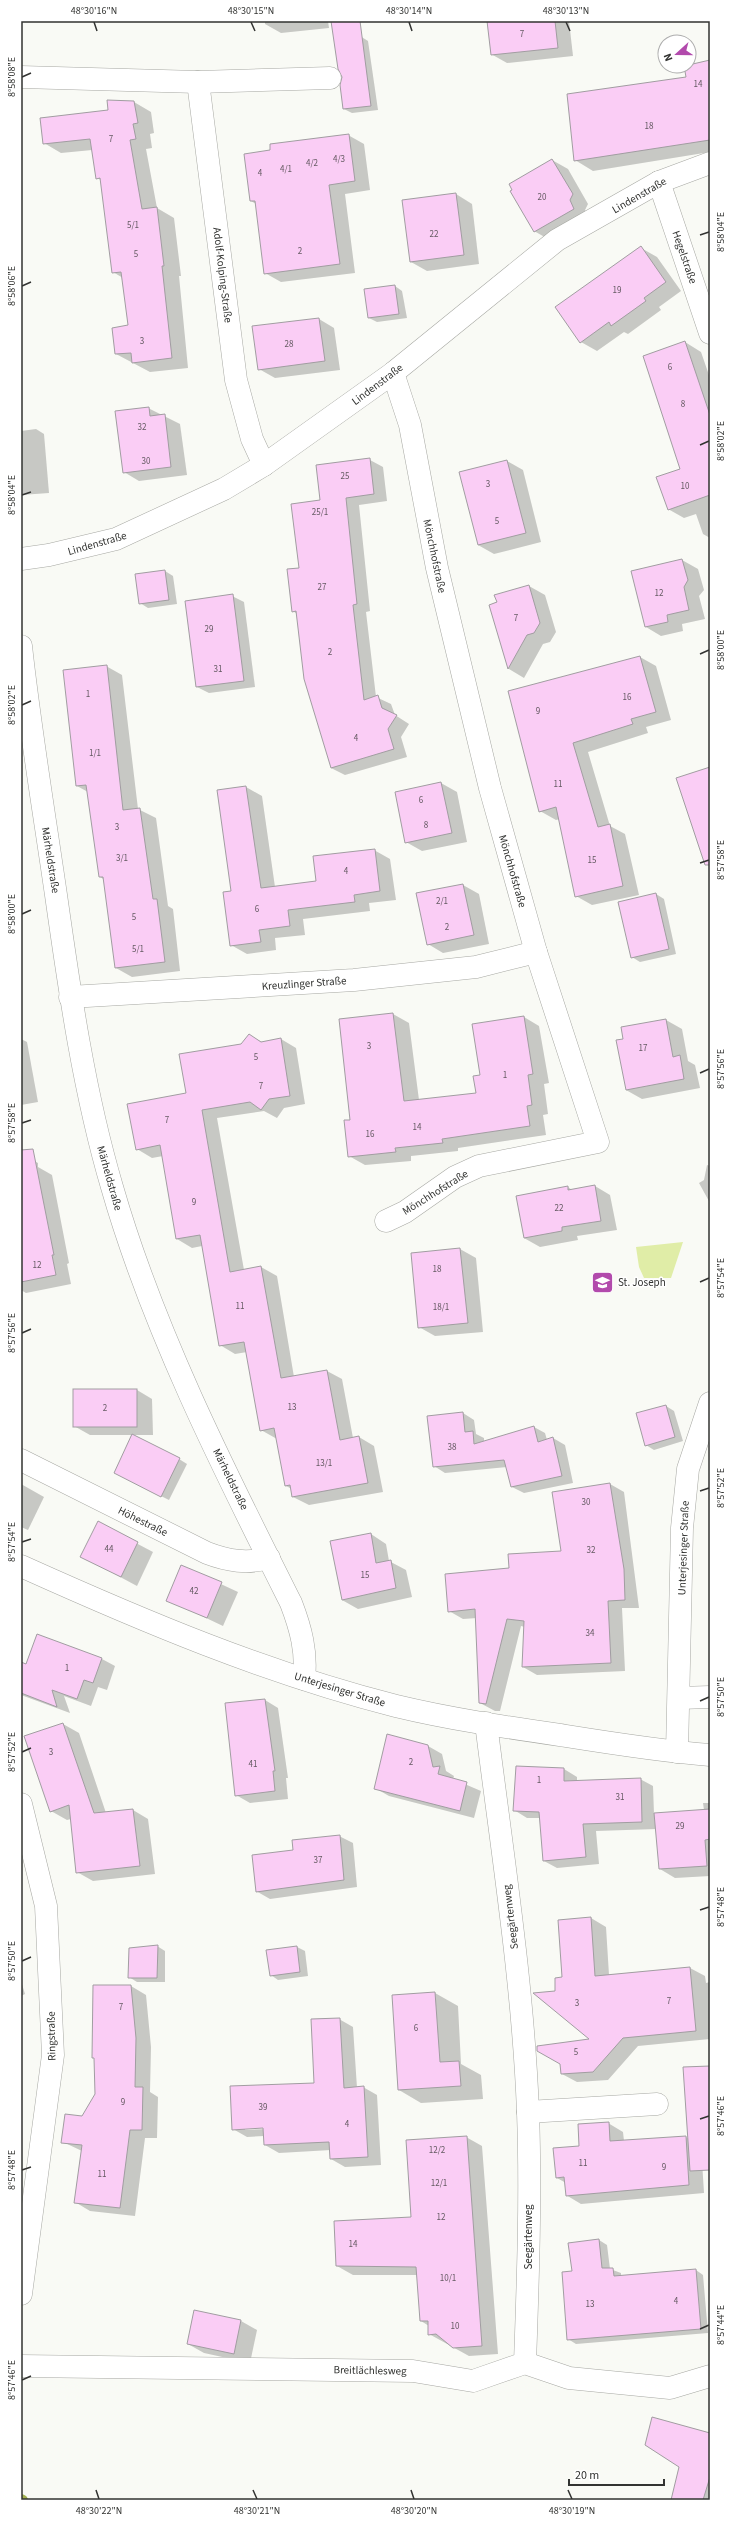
<svg xmlns="http://www.w3.org/2000/svg" width="731" height="2521" font-family="'Source Sans 3',sans-serif">
<style>
.green{fill:#e0eda7}
.shadow{fill:#0003;fill-rule:evenodd}
.lines{fill:none;stroke-linecap:round;stroke-linejoin:round}
.stream{stroke:#a2b050;stroke-width:10}
.building{fill:#facdf5;stroke:#a19da1}
.minor-casing{stroke:#a7a8a3;stroke-width:23}
.secondary-casing{stroke:#a7a8a3;stroke-width:23}
.minor{stroke:#fff;stroke-width:22}
.secondary{stroke:#fff;stroke-width:22}
.ticks{fill:none;stroke:#323331;stroke-width:1.5}
.labels{text-anchor:middle;stroke-width:3;stroke-linejoin:round;paint-order:stroke}
.number-label{font-size:9px;fill:#645a62}
.street-label{font-size:11px;fill:#323331;stroke:#fff}
.poi-label{font-size:11px;fill:#323331;stroke:#fff;text-anchor:start}
.neatline{fill:none;stroke:#323331;stroke-width:1.5}
.ticks-label{font-size:10px;text-anchor:middle;fill:#323331}
</style>
<rect width="100%" height="100%" fill="#f9faf5"/>
<path class="green" d="M683,1242l-12,36h-27l-5,-11 -3,-20z"/>
<g class="shadow">
<path d="M265,21h63l1,7 -48,5 -16,-9z"/>
<path d="M488,21h81l4,35 -66,7 -16,-9z"/>
<path d="M360,36l8,5 10,69 -26,3 -8,-4z"/>
<path d="M710,61v91l-117,19 -18,-11 112,-82 2,-13z"/>
<path d="M134,102l17,10 3,21 -4,1 2,14 -6,1 11,59 17,10 7,58h-2l9,92 -38,4 -34,-18 13,-29 -6,-47 -10,-6 -12,-92 -4,-2 -5,-28 -31,3 -17,-10 66,-33z"/>
<path d="M348,135l16,9 6,46 -25,4 10,79 -74,9 -16,-9 -9,-69 -5,-3 20,-50z"/>
<path d="M552,160l16,9 20,35 -3,6 4,8 -39,22 -16,-9z"/>
<path d="M456,194l16,10 7,60 -52,7 -16,-9z"/>
<path d="M641,248l16,9 24,34 -22,16 2,3 -33,24 -4,-2 -27,19 -16,-9z"/>
<path d="M395,286l7,5 5,27 -30,4 -8,-4z"/>
<path d="M319,319l15,9 6,42 -65,8 -16,-9z"/>
<path d="M685,342l16,10 9,26v160l-7,-4 -7,-20 -12,4 -16,-9 13,-40z"/>
<path d="M148,408l32,16 7,51 -48,6 -15,-9z"/>
<path d="M36,429l8,5 5,59 -28,2v-64z"/>
<path d="M370,460l13,7 4,34 -28,4 11,106 -4,1 10,85 15,7 4,11 14,9 -8,13 6,20 -62,18 -14,-7 -34,-154 -4,-3 7,-43 21,-67z"/>
<path d="M507,461l16,9 18,72 -47,12 -16,-9z"/>
<path d="M682,560l16,9 6,21 -5,6 6,23 -23,5 1,7 -22,5 -15,-9 -13,-55z"/>
<path d="M165,571l8,5 4,28 -29,4 -8,-5z"/>
<path d="M529,586l16,9 11,37 -6,10 -7,2 -19,34 -15,-9 -19,-64z"/>
<path d="M232,596l12,6 11,85 -46,6 -12,-6z"/>
<path d="M640,657l16,9 15,54 -25,7 2,6 -60,19 22,74 15,8 14,61 -47,10 -16,-9 -16,-77 -4,1 -16,-9 -31,-119z"/>
<path d="M106,666l16,9 16,134 18,9 12,88 5,3 7,62 -48,6 -16,-9 -11,-88 -5,-3 -12,-85 -11,-6z"/>
<path d="M441,783l16,9 10,50 -45,9 -16,-9z"/>
<path d="M246,787l16,9 13,91 42,-5 57,-32 16,9 6,41 -27,3 1,8 -67,8 2,16 -30,3 1,12 -29,4 -16,-9 1,-53z"/>
<path d="M463,885l16,9 10,50 -46,9 -15,-9z"/>
<path d="M656,894l8,5 12,55 -36,8 -8,-5z"/>
<path d="M393,1014l16,9 10,77 58,-6 4,-18 43,-59 15,9 10,57 -5,1 4,30 -5,1 3,20 -88,13v3l-47,5v5l-46,4 -16,-9 2,-35z"/>
<path d="M666,1020l16,9 6,32 7,4 5,23 -58,11 -16,-9 -2,-50z"/>
<path d="M249,1035l13,7 19,-3 15,9 9,56 -21,4 -7,10 -13,-7 -47,7 27,152 17,-3 16,9 17,101 33,-6 15,8 11,59 6,-1 15,9 9,46 -74,13 -16,-8 -1,-8 -6,-3 -9,-47 -16,-9 -14,-78 -12,2 -15,-9 -18,-99 -10,2 -15,-9 -14,-83 -11,2 -15,-9 50,-55 55,-49z"/>
<path d="M21,1039l6,3 11,60 -17,3z"/>
<path d="M21,1154l17,9v4l14,8 17,88 -2,1 4,20 -45,9 -5,-3z"/>
<path d="M707,1165l3,1v37l-11,-20 5,-3z"/>
<path d="M595,1186l15,9 7,35 -40,6 1,4 -38,7 -16,-9 44,-51 4,3z"/>
<path d="M460,1249l16,9 7,74 -48,4 -16,-9 -7,-73z"/>
<path d="M137,1390l15,9 1,36h-63l-16,-9z"/>
<path d="M666,1406l8,5 9,30 -29,9 -8,-5z"/>
<path d="M463,1413l11,7 2,14 8,4v4l50,-15 11,6 2,7 6,-2 12,7 8,38 -49,10 -12,-6 -5,-20 -62,6 -11,-7z"/>
<path d="M179,1459l8,5 -18,36 -46,-23z"/>
<path d="M21,1484l23,13 -16,33 -7,-3z"/>
<path d="M610,1484l14,8 15,116h-17l3,63 -88,4 -14,-8 2,-40 -4,-1 -21,85h-5l-15,-8 -3,-85 -14,1 -14,-8 113,-59z"/>
<path d="M98,1523l55,29 -16,34 -56,-30z"/>
<path d="M371,1534l15,10 3,17 17,9 6,27 -54,12 -16,-9z"/>
<path d="M182,1566l56,26 -15,34 -55,-26z"/>
<path d="M102,1659l13,7 -8,24 -9,-3 -7,19 -27,-10 6,17 -49,-18v-32l6,2z"/>
<path d="M265,1700l13,8 10,70h-2l2,21 -38,4 -14,-8z"/>
<path d="M63,1724l16,9 27,80 27,-3 15,9 7,55 -62,7 -16,-9 -6,-53 -4,1 -16,-9z"/>
<path d="M428,1746l14,8 4,17 8,5 -1,3 28,12 -7,27 -85,-22 -14,-8z"/>
<path d="M564,1769l13,8v4l63,-2 13,7 1,28 50,-4 -1,-7h7v73l-35,2 -15,-9 -3,-40 -61,2 3,33 -42,4 -13,-7 -3,-43h-14l-13,-8z"/>
<path d="M339,1836l14,7 4,44 -87,12 -14,-8 38,-40z"/>
<path d="M591,1918l15,9 3,48 81,-7 15,8 1,7 4,-1v57l-72,7 -30,34 -31,2 -15,-8 30,-34 -35,-48z"/>
<path d="M157,1946l8,5v31h-28l-8,-5z"/>
<path d="M297,1947l8,4 3,25 -30,4 -7,-5z"/>
<path d="M21,1981l4,13 -4,2z"/>
<path d="M131,1986l15,9 5,52 -1,45 8,5 -1,41h-12l-10,78 -45,-5 -15,-9 7,-51 -19,-9 19,-24 14,-23 -1,-36z"/>
<path d="M435,1993l23,13 3,58 20,11 2,24 -62,4 -22,-13z"/>
<path d="M339,2019l14,8 4,61 6,-1 14,8 4,70 -36,2 -14,-8v-9l-52,3 -14,-8 -1,-9 -17,1 -14,-8 83,-45zM268,2127v2l-23,1v-2z"/>
<path d="M710,2067v74l-9,4 3,48 -123,11 -15,-9v-12l-9,-5 23,-31 28,-24 15,9 1,9 62,-4 3,2z"/>
<path d="M466,2137l16,9 16,208 -29,2 -40,-22v-8l-8,-5 -3,-46h-65l-16,-9 75,-48z"/>
<path d="M599,2240l8,5 3,24 11,4v4l75,-7 7,5 5,58 -132,11 -8,-5 5,-67z"/>
<path d="M195,2312l46,9 16,9 -7,33 -46,-10 -16,-9z"/>
<path d="M652,2418l58,15v67h-38l8,-34z"/>
</g>
<g class="lines">
<path class="stream" d="M21,2499l2,1"/>
</g>
<g class="building">
<path d="M331,21h29l11,85 -28,3 -3,-24 2,-8 -4,-8z"/>
<path d="M487,21h68l3,27 -67,7z"/>
<path d="M710,60v80l-136,21 -7,-67 119,-17 -2,-11z"/>
<path d="M107,100l27,1 4,22 -5,1 3,15 -6,1 12,69 15,-2 7,59h-2l10,92 -40,5 -1,-10 -16,1 -3,-26 16,-3 -7,-53 -9,1 -12,-95 -4,1 -6,-40 -47,5 -3,-26 68,-8z"/>
<path d="M349,134l6,47 -26,4 11,79 -76,10 -9,-73h-5l-6,-47 26,-4v-6z"/>
<path d="M552,159l21,35 -3,6 4,9 -40,23 -24,-41 2,-1 -3,-6z"/>
<path d="M456,193l8,62 -54,7 -8,-62z"/>
<path d="M641,246l25,36 -22,16 2,3 -35,25 -2,-4 -29,21 -25,-36z"/>
<path d="M395,285l4,29 -31,4 -4,-29z"/>
<path d="M319,318l6,43 -67,9 -6,-44z"/>
<path d="M685,341l25,74v80l-42,15 -12,-33 24,-8 -37,-113z"/>
<path d="M149,407l1,9 15,-2 6,53 -48,6 -8,-62z"/>
<path d="M370,458l4,36 -28,4 11,106 -4,1 11,95 14,-5 4,13 15,7 -9,14 6,20 -63,19 -27,-89 -8,-68 -4,1 -5,-43 12,-1 -8,-64 29,-4 -4,-35z"/>
<path d="M507,460l19,73 -48,12 -19,-73z"/>
<path d="M682,559l6,21 -4,7 5,23 -22,5 1,7 -23,5 -14,-56z"/>
<path d="M165,570l4,30 -30,4 -4,-30z"/>
<path d="M529,585l11,38 -6,10 -7,2 -19,34 -19,-64 8,-3 -3,-7z"/>
<path d="M233,594l11,87 -48,6 -11,-86z"/>
<path d="M640,656l16,56 -25,7 2,5 -60,19 25,84 12,-3 13,62 -48,11 -19,-90 -17,5 -31,-121z"/>
<path d="M107,665l16,145 17,-2 13,91h4l8,63 -50,6 -12,-91h-4l-13,-92 -10,1 -13,-116z"/>
<path d="M710,767v98h-5l-29,-87z"/>
<path d="M441,782l11,51 -47,10 -10,-51z"/>
<path d="M246,786l15,102 55,-7 -3,-25 62,-7 5,42 -26,4 1,7 -67,8 2,16 -31,4 2,12 -31,4 -7,-54 8,-1 -14,-101z"/>
<path d="M463,884l11,51 -47,10 -11,-52z"/>
<path d="M656,893l13,56 -38,9 -13,-56z"/>
<path d="M393,1013l11,88 72,-8 -3,-17 7,-1 -8,-51 52,-8 9,58 -5,1 4,30 -5,1 3,20 -88,13 1,4 -48,5 1,4 -48,5 -4,-37h6l-11,-101z"/>
<path d="M666,1019l7,38 7,-2 4,24 -58,11 -10,-50 7,-1 -2,-12z"/>
<path d="M249,1034l12,8 20,-4 9,58 -21,3 -8,11 -11,-8 -48,8 28,162 31,-6 20,112 46,-8 13,70 19,-4 9,47 -76,14 -2,-12 -5,1 -11,-58 -14,3 -16,-89 -25,4 -19,-111 -24,4 -16,-94 -24,5 -9,-46 59,-11 -7,-39 62,-10z"/>
<path d="M33,1149l21,106h-2l4,20 -35,7v-132z"/>
<path d="M595,1185l6,36 -39,6v4l-38,7 -8,-42 52,-10v4z"/>
<path d="M460,1248l8,75 -50,5 -7,-75z"/>
<rect x="73" y="1389" width="64" height="38"/>
<path d="M666,1405l9,32 -30,9 -9,-33z"/>
<path d="M463,1412l2,20 8,-1 1,13 60,-18 4,16 15,-5 9,39 -51,11 -7,-27 -71,7 -6,-51z"/>
<path d="M132,1434l48,24 -19,39 -47,-24z"/>
<path d="M610,1483l14,86 1,31 -17,1 3,62 -89,4 2,-46 -17,-2 -21,85 -7,-1 -4,-94 -27,3 -3,-38 64,-6 -1,-14 53,-3 -9,-59z"/>
<path d="M98,1521l40,21 -17,35 -41,-20z"/>
<path d="M371,1533l5,30 15,-3 5,28 -54,12 -12,-59z"/>
<path d="M181,1565l41,17 -15,36 -41,-17z"/>
<path d="M37,1634l65,24 -9,25 -9,-3 -7,19 -25,-9 5,17 -36,-14v-31l5,2z"/>
<path d="M265,1699l10,72h-2l2,20 -40,5 -10,-93z"/>
<path d="M63,1723l31,90 39,-4 7,57 -64,7 -7,-68 -19,7 -26,-76z"/>
<path d="M387,1734l41,11 5,22 7,-1 -2,8 29,8 -7,29 -86,-22z"/>
<path d="M516,1766l48,2v13l77,-3 1,44 -59,2 3,33 -43,4 -4,-49 -26,-1z"/>
<path d="M710,1809v30l-5,1 2,26 -48,3 -5,-56z"/>
<path d="M340,1835l4,45 -88,12 -4,-37 41,-5 -1,-10z"/>
<path d="M591,1917l4,59 95,-9 6,64 -73,7 -30,34 -32,2 -1,-10 -23,-13v-5l52,-7 -56,-46 22,-2v-13l7,-1 -4,-57z"/>
<path d="M158,1945l-1,33h-29l1,-30z"/>
<path d="M297,1946l3,26 -30,4 -4,-26z"/>
<path d="M93,1985h38l5,53 -1,49h8l-1,43h-12l-10,78 -46,-5 8,-58 -21,-2 4,-29 17,2 13,-22 -1,-36h-2z"/>
<path d="M435,1992l5,70 19,-1 2,25 -63,4 -6,-95z"/>
<path d="M340,2018l4,70 20,-2 4,71 -38,2 -1,-17 -65,3 -1,-17 -31,2 -2,-44 84,-3 -3,-64z"/>
<path d="M710,2066v104l-20,1 -7,-104z"/>
<path d="M609,2122l1,19 76,-5 3,49 -123,11 -2,-19 -8,1 -3,-30 26,-2 -1,-22z"/>
<path d="M467,2136l15,210 -29,2 -17,-14 -8,1v-14h-8l-4,-54 -80,-1 -2,-45 77,-4 -5,-77z"/>
<path d="M599,2239l3,29h11l1,8 82,-7 5,60 -134,11 -5,-68 10,-1 -4,-28z"/>
<path d="M194,2310l47,10 -7,34 -47,-10z"/>
<path d="M652,2417l58,16v44l-7,23h-32l8,-33 -34,-22z"/>
</g>
<g class="lines">
<defs>
<g id="minor">
<path d="M21,77l177,5 132,-4"/>
<path d="M198,82l38,298 16,59 12,26"/>
<path d="M659,182l51,151"/>
<path d="M21,559l28,-4 67,-16 108,-50 40,-24 129,-92 164,-133 102,-58 51,-19"/>
<path d="M21,646c9,83 23,166 35,249 14,99 28,197 56,292 41,143 112,283 179,416 10,26 16,49 13,76"/>
<path d="M70,997l284,-17 122,-13 60,-15"/>
<path d="M386,1221l19,-9 50,-35 24,-11 119,-24 -62,-190 -46,-164 -53,-220 -27,-143 -17,-52"/>
<path d="M21,1460l186,93c21,8 40,11 62,5"/>
<path d="M679,1698l31,-1"/>
<path d="M486,1723c16,129 37,259 42,389 3,83 0,167 -3,251"/>
<path d="M677,1752l5,-224 6,-59 22,-66"/>
<path d="M21,1804l25,102 7,149 -32,239"/>
<path d="M528,2112l129,-8"/>
<path d="M21,2366l392,5 60,10 52,-18 44,15 101,10 40,-12"/>
</g>
<path id="secondary" d="M21,1566c122,55 245,107 375,140 54,13 109,21 164,29 50,8 99,16 150,20"/>
</defs>
<use href="#minor" class="minor-casing"/>
<use href="#secondary" class="secondary-casing"/>
<use href="#minor" class="minor"/>
<use href="#secondary" class="secondary"/>
</g>
<path class="ticks" d="M94,22l3,9M251,22l4,9M409,22l3,9M566,22l4,9M22,77l9,-4M700,235l9,-3M22,286l9,-4M700,445l9,-4M22,495l9,-3M700,654l9,-4M22,705l9,-4M700,863l9,-3M22,914l9,-4M700,1073l9,-4M22,1123l9,-3M700,1282l9,-4M22,1333l9,-4M700,1491l9,-3M22,1542l9,-3M700,1701l9,-4M22,1752l9,-4M700,1910l9,-3M22,1961l9,-4M700,2119l9,-3M22,2170l9,-3M700,2329l9,-4M22,2380l9,-4M96,2490l3,9M253,2490l4,9M411,2490l3,9M568,2490l4,9"/>
<defs>
<symbol id="school-square" viewBox="-11 -11 22 22"><rect x="-9" y="-9" width="18" height="18" rx="4" fill="#b24aac" stroke="#fff"/><path d="M0-5L7-2L0 1L-7-2ZM-4 1L0 2.5L4 1V4Q0 6-4 4Z" fill="#fff"/></symbol>
</defs>
<g fill-rule="evenodd">
<use href="#school-square" x="590" y="1270" width="25" height="25"/>
</g>
<g class="labels">
<g class="number-label">
<text x="522" y="37">7</text>
<text x="698" y="87">14</text>
<text x="649" y="129">18</text>
<text x="111" y="142">7</text>
<text x="339" y="162">4/3</text>
<text x="312" y="166">4/2</text>
<text x="286" y="172">4/1</text>
<text x="260" y="176">4</text>
<text x="542" y="200">20</text>
<text x="133" y="228">5/1</text>
<text x="434" y="237">22</text>
<text x="300" y="254">2</text>
<text x="136" y="257">5</text>
<text x="617" y="293">19</text>
<text x="142" y="344">3</text>
<text x="289" y="347">28</text>
<text x="670" y="370">6</text>
<text x="683" y="407">8</text>
<text x="142" y="430">32</text>
<text x="146" y="464">30</text>
<text x="345" y="479">25</text>
<text x="488" y="487">3</text>
<text x="685" y="489">10</text>
<text x="320" y="515">25/1</text>
<text x="497" y="524">5</text>
<text x="322" y="590">27</text>
<text x="659" y="596">12</text>
<text x="516" y="621">7</text>
<text x="209" y="632">29</text>
<text x="330" y="655">2</text>
<text x="218" y="672">31</text>
<text x="88" y="697">1</text>
<text x="627" y="700">16</text>
<text x="538" y="714">9</text>
<text x="356" y="741">4</text>
<text x="95" y="756">1/1</text>
<text x="558" y="787">11</text>
<text x="421" y="803">6</text>
<text x="426" y="828">8</text>
<text x="117" y="830">3</text>
<text x="122" y="861">3/1</text>
<text x="592" y="863">15</text>
<text x="346" y="874">4</text>
<text x="442" y="904">2/1</text>
<text x="257" y="912">6</text>
<text x="134" y="920">5</text>
<text x="447" y="930">2</text>
<text x="138" y="952">5/1</text>
<text x="369" y="1049">3</text>
<text x="643" y="1051">17</text>
<text x="256" y="1060">5</text>
<text x="505" y="1078">1</text>
<text x="261" y="1089">7</text>
<text x="167" y="1123">7</text>
<text x="417" y="1130">14</text>
<text x="370" y="1137">16</text>
<text x="194" y="1205">9</text>
<text x="559" y="1211">22</text>
<text x="37" y="1268">12</text>
<text x="437" y="1272">18</text>
<text x="240" y="1309">11</text>
<text x="441" y="1310">18/1</text>
<text x="292" y="1410">13</text>
<text x="105" y="1411">2</text>
<text x="452" y="1450">38</text>
<text x="324" y="1466">13/1</text>
<text x="586" y="1505">30</text>
<text x="109" y="1552">44</text>
<text x="591" y="1553">32</text>
<text x="365" y="1578">15</text>
<text x="194" y="1594">42</text>
<text x="590" y="1636">34</text>
<text x="67" y="1671">1</text>
<text x="51" y="1755">3</text>
<text x="411" y="1765">2</text>
<text x="253" y="1767">41</text>
<text x="539" y="1783">1</text>
<text x="620" y="1800">31</text>
<text x="680" y="1829">29</text>
<text x="318" y="1863">37</text>
<text x="669" y="2004">7</text>
<text x="577" y="2006">3</text>
<text x="121" y="2010">7</text>
<text x="416" y="2031">6</text>
<text x="576" y="2055">5</text>
<text x="123" y="2105">9</text>
<text x="263" y="2110">39</text>
<text x="347" y="2127">4</text>
<text x="437" y="2153">12/2</text>
<text x="583" y="2166">11</text>
<text x="664" y="2170">9</text>
<text x="102" y="2177">11</text>
<text x="439" y="2186">12/1</text>
<text x="441" y="2220">12</text>
<text x="353" y="2247">14</text>
<text x="448" y="2281">10/1</text>
<text x="676" y="2304">4</text>
<text x="590" y="2307">13</text>
<text x="455" y="2329">10</text>
</g>
<g class="street-label">
<text transform="translate(639 195) rotate(-30)" y="4">Lindenstraße</text>
<text transform="translate(685 257) rotate(71)" y="4">Hegelstraße</text>
<text transform="translate(223 275) rotate(83)" y="4">Adolf-Kolping-Straße</text>
<text transform="translate(377 384) rotate(-37)" y="4">Lindenstraße</text>
<text transform="translate(97 543) rotate(-16)" y="4">Lindenstraße</text>
<text transform="translate(435 556) rotate(78)" y="4">Mönchhofstraße</text>
<text transform="translate(51 860) rotate(81)" y="4">Märheldstraße</text>
<text transform="translate(513 871) rotate(74)" y="4">Mönchhofstraße</text>
<text transform="translate(304 983) rotate(-4)" y="4">Kreuzlinger Straße</text>
<text transform="translate(110 1178) rotate(74)" y="4">Märheldstraße</text>
<text transform="translate(435 1192) rotate(-32)" y="4">Mönchhofstraße</text>
<text transform="translate(231 1479) rotate(64)" y="4">Märheldstraße</text>
<text transform="translate(143 1521) rotate(26)" y="4">Höhestraße</text>
<text transform="translate(683 1548) rotate(-88)" y="4">Unterjesinger Straße</text>
<text transform="translate(340 1689) rotate(17)" y="4">Unterjesinger Straße</text>
<text transform="translate(510 1917) rotate(-97)" y="4">Seegärtenweg</text>
<text transform="translate(51 2036) rotate(-91)" y="4">Ringstraße</text>
<text transform="translate(528 2237) rotate(-90)" y="4">Seegärtenweg</text>
<text transform="translate(370 2370) rotate(1)" y="4">Breitlächlesweg</text>
</g>
<g class="poi-label">
<text x="618" y="1286">St. Joseph</text>
</g>
</g>
<rect width="731" height="2521" fill="none" stroke="#ffffff" stroke-width="44"/>
<g transform="translate(677 54) rotate(249)"><circle r="19" fill="#ffffff" stroke="#adadad"/>
<path d="M0-3L7 15L0 10L-7 15Z" fill="#b24aac"/>
<text y="-6" font-size="11" font-weight="bold" text-anchor="middle" fill="#323331">N</text>
</g>
<path d="M569 2479v6h95v-6" fill="none" stroke="#323331" stroke-width="2"/>
<text x="575" y="2479" font-size="12" fill="#323331" stroke="#ffffff" stroke-width="3" paint-order="stroke">20 m</text>
<rect x="22" y="22" width="687" height="2477" class="neatline"/>
<g class="ticks-label">
<text x="94" y="14">48°30'16"N</text>
<text x="251" y="14">48°30'15"N</text>
<text x="409" y="14">48°30'14"N</text>
<text x="566" y="14">48°30'13"N</text>
<text transform="translate(11 77) rotate(-90)" y="4">8°58'08"E</text>
<text transform="translate(720 232) rotate(-90)" y="4">8°58'04"E</text>
<text transform="translate(11 286) rotate(-90)" y="4">8°58'06"E</text>
<text transform="translate(720 441) rotate(-90)" y="4">8°58'02"E</text>
<text transform="translate(11 495) rotate(-90)" y="4">8°58'04"E</text>
<text transform="translate(720 650) rotate(-90)" y="4">8°58'00"E</text>
<text transform="translate(11 705) rotate(-90)" y="4">8°58'02"E</text>
<text transform="translate(720 860) rotate(-90)" y="4">8°57'58"E</text>
<text transform="translate(11 914) rotate(-90)" y="4">8°58'00"E</text>
<text transform="translate(720 1069) rotate(-90)" y="4">8°57'56"E</text>
<text transform="translate(11 1123) rotate(-90)" y="4">8°57'58"E</text>
<text transform="translate(720 1278) rotate(-90)" y="4">8°57'54"E</text>
<text transform="translate(11 1333) rotate(-90)" y="4">8°57'56"E</text>
<text transform="translate(720 1488) rotate(-90)" y="4">8°57'52"E</text>
<text transform="translate(11 1542) rotate(-90)" y="4">8°57'54"E</text>
<text transform="translate(720 1697) rotate(-90)" y="4">8°57'50"E</text>
<text transform="translate(11 1752) rotate(-90)" y="4">8°57'52"E</text>
<text transform="translate(720 1907) rotate(-90)" y="4">8°57'48"E</text>
<text transform="translate(11 1961) rotate(-90)" y="4">8°57'50"E</text>
<text transform="translate(720 2116) rotate(-90)" y="4">8°57'46"E</text>
<text transform="translate(11 2170) rotate(-90)" y="4">8°57'48"E</text>
<text transform="translate(720 2325) rotate(-90)" y="4">8°57'44"E</text>
<text transform="translate(11 2380) rotate(-90)" y="4">8°57'46"E</text>
<text x="99" y="2514">48°30'22"N</text>
<text x="257" y="2514">48°30'21"N</text>
<text x="414" y="2514">48°30'20"N</text>
<text x="572" y="2514">48°30'19"N</text>
</g>
</svg>
